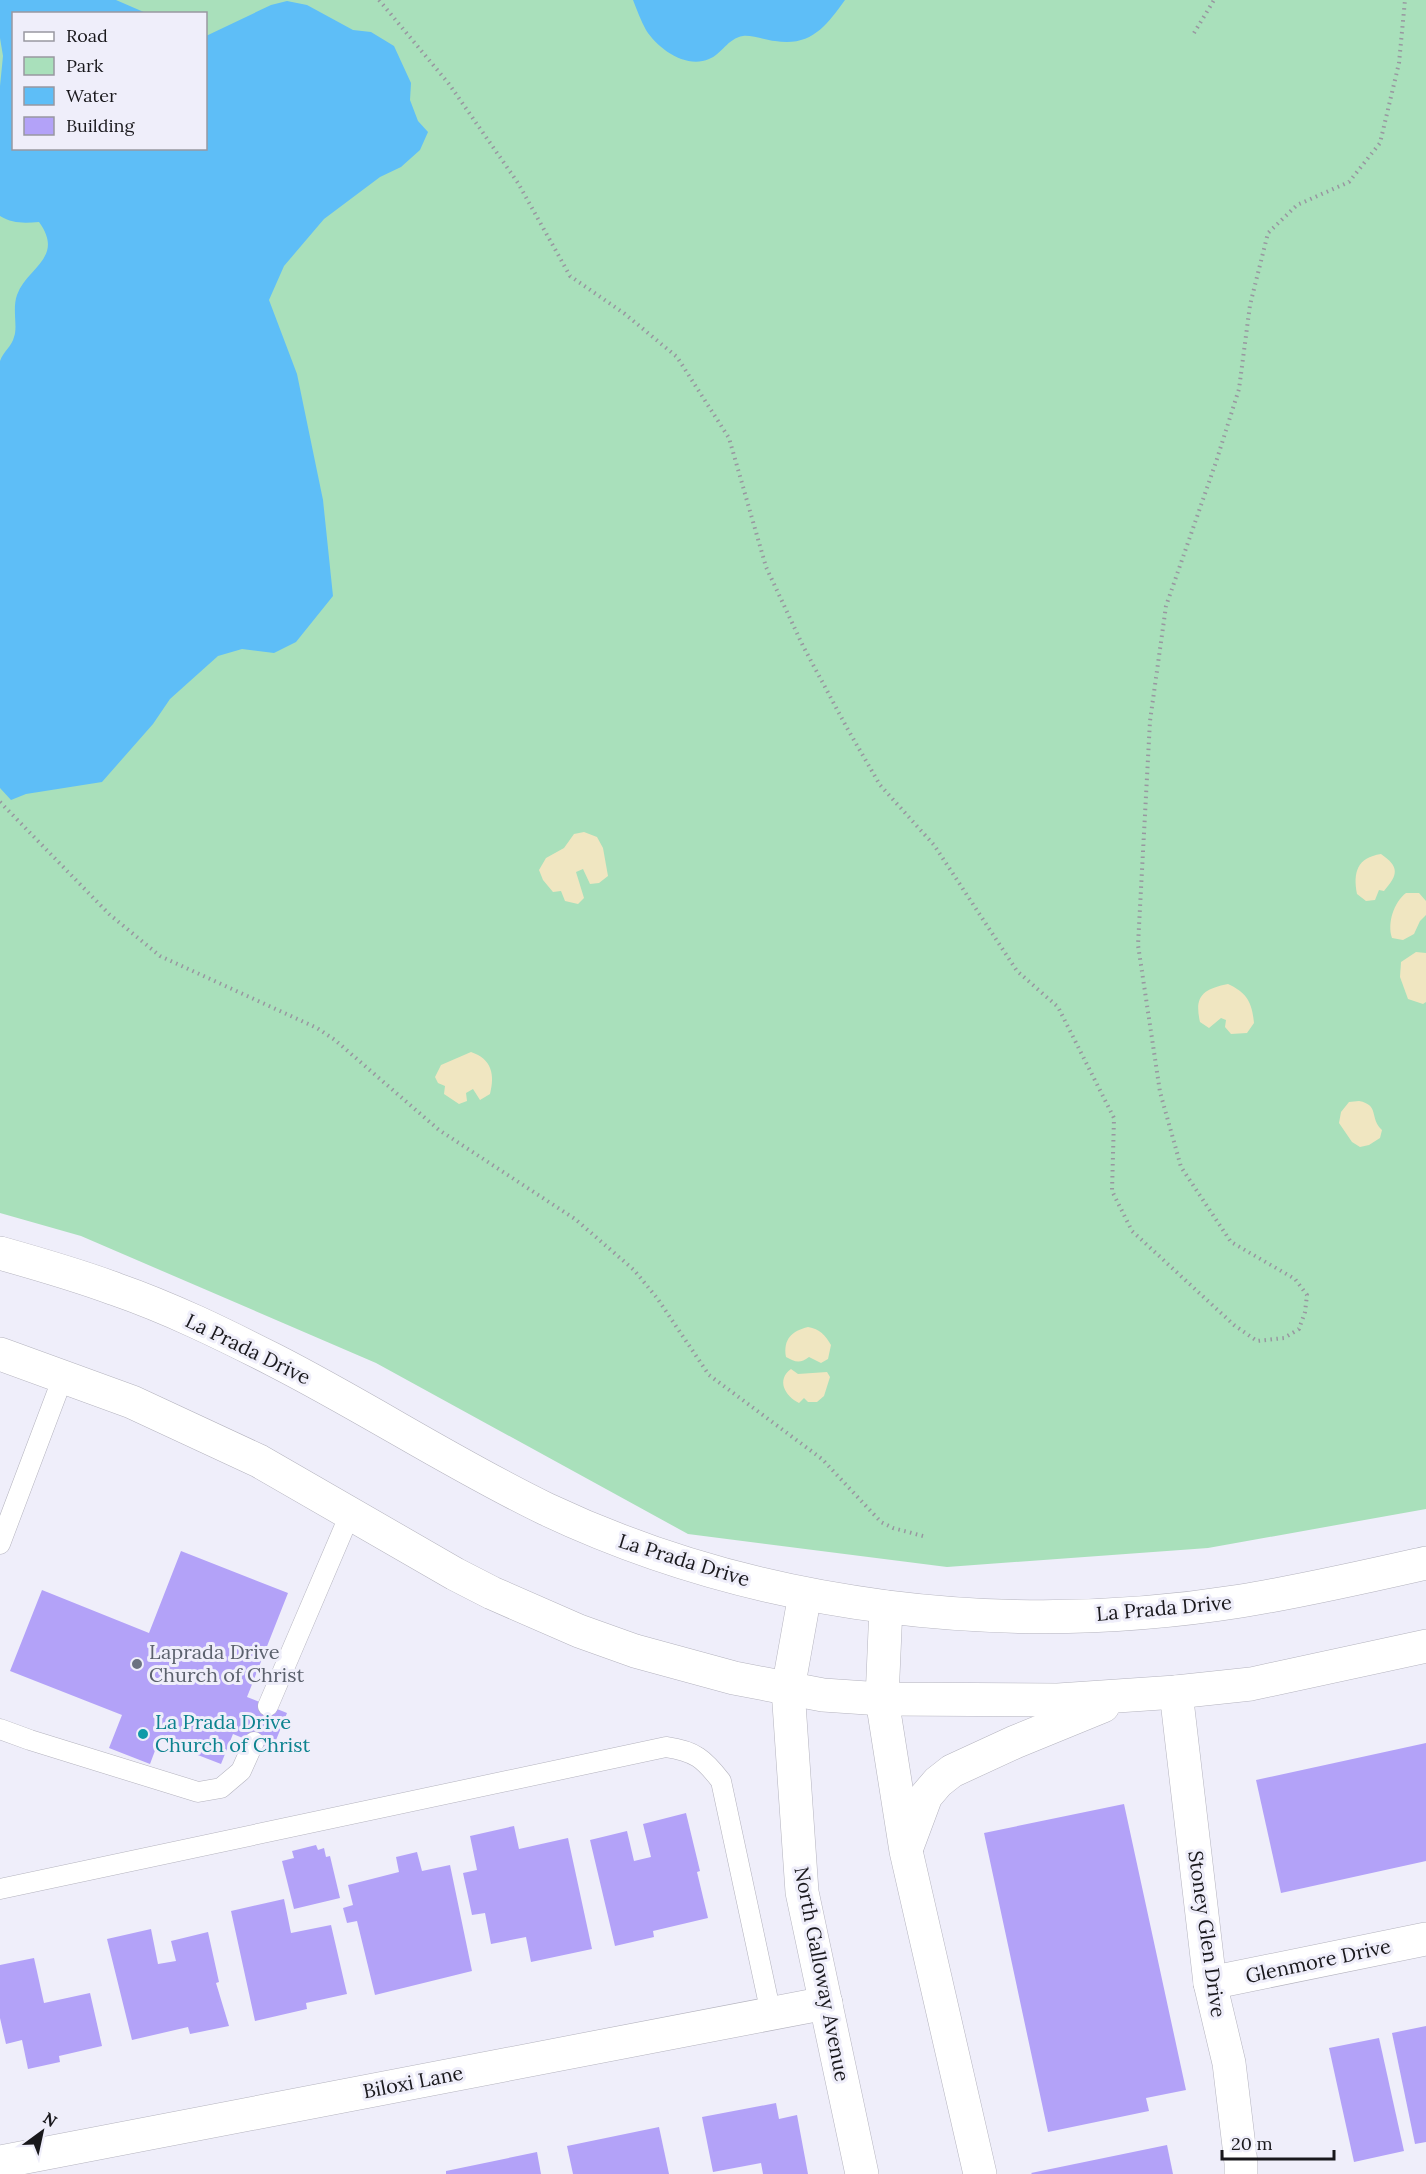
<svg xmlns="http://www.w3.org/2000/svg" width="1426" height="2174" font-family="Lora,serif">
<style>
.green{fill:#a9e0bb;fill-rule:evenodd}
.sand{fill:#f0e6c1}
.water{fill:#5ebef7}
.building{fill:#b3a2f8}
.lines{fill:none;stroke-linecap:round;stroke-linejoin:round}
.lane-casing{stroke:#b4b3be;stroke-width:21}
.street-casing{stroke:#b4b3be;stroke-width:34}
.secondary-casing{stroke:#b4b3be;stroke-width:34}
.path{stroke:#9897a0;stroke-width:4;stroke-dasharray:1.5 4.5;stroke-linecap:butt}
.lane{stroke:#fff;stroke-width:20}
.street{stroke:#fff;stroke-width:33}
.secondary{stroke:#fff;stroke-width:33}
.worship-dot{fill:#6b7280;stroke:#efeefa;stroke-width:2}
.culture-dot{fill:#0f9aa8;stroke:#efeefa;stroke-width:2}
.labels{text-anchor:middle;stroke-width:6;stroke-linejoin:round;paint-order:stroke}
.street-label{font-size:20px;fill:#19181c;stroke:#efeefa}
.worship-label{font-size:20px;fill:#5b616d;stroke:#efeefa;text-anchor:start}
.culture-label{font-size:20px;fill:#0d838f;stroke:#efeefa;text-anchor:start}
</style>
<rect width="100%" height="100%" fill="#efeefa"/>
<path class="green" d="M0,0h1426v1509l-218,39 -261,19 -259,-33 -312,-171 -295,-127 -81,-23zM14,14h192v134h-192z"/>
<g class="sand">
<path d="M584,832l13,5 6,11 5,28 -9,7 -9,1 -7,-15 -7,3 8,26 -6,6 -13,-3 -4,-10 -8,1 -10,-12 -4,-10 7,-12 18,-10 10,-14z"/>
<path d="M1381,854c19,13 17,21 3,37l-5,-1 -4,10 -9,1 -9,-7c-4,-22 0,-36 24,-40z"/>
<path d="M1406,893h13l7,8v14l-6,6 -6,13 -11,6 -11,-2c-5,-15 2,-36 14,-45z"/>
<path d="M1416,952l10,1v49l-3,2 -15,-5 -8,-22 1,-15z"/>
<path d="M1228,984c19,9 24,18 26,39l-7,10 -16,1 -6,-7 1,-7 -5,-2 -12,10 -9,-6c-6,-26 3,-33 28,-38z"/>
<path d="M471,1052c21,7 24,23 19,42l-10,6 -7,-11 -7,4 1,8 -8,3 -15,-10 1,-8 -7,-3 -3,-6 6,-12z"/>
<path d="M1359,1101c21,4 10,17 23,29l-2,8 -11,7 -9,2 -8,-5 -13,-19 2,-11 8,-10z"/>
<path d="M808,1327c12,2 17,8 23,18l-3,14 -7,4 -12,-6c-9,7 -14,5 -23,0 -3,-18 6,-26 22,-30z"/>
<path d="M791,1369l7,5 29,-2 3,5 -6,19 -7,6h-9l-4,-4 -5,5c-14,-7 -23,-23 -8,-34z"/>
</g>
<g class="water">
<path d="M0,0h116l30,13 -132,1v134h192v-112l65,-31 16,-4 20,4 46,25 18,2 23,14 17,37 -1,17 8,21 10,11 -8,18 -19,17 -21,10 -56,42 -40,47 -15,34 28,74 26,126 10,96 -37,46 -22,11 -32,-4 -24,7 -48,43 -17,25 -51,58 -76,12 -15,6 -11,-12v-427c3,-9 12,-15 14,-24 4,-10 -2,-28 3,-42 10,-28 48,-37 22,-73 -14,1 -26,2 -39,-6v-130l3,-30 -3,-18z"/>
<path d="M633,0h212c-19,26 -34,47 -70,41 -9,-1 -23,-6 -32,-5 -15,2 -22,19 -34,23 -23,10 -51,-10 -63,-29 -5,-9 -9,-20 -13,-30z"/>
</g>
<g class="building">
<path d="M181,1551l107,42 -41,104 40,16 -15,37 -39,-16 -12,30 -62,-24 -9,24 -41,-16 13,-33 -112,-44 32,-81 107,43z"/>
<path d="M1426,1743v118l-145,32 -25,-113z"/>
<path d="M1124,1804l62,286 -40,8 3,13 -101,21 -64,-299z"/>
<path d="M686,1813l14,58 -3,1 11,46 -55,13 1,6 -39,9 -25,-106 37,-9 7,30 17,-4 -8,-33z"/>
<path d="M514,1826l5,23 49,-11 24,111 -61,13 -5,-25 -35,7 -6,-31 -13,2 -9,-42 14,-3 -7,-34z"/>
<path d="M316,1845l2,5 6,-2 2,9 4,-1 10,42 -46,11 -12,-48 12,-3 -2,-7z"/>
<path d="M417,1852l5,19 28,-6 22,106 -97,24 -18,-74 -10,2 -4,-15 10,-3 -5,-20 51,-13 -3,-15z"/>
<path d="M284,1899l7,34 40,-8 16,69 -41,9 1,6 -52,12 -24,-110z"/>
<path d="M151,1929l7,35 18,-3 -5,-20 37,-9 11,50 -3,1 13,43 -39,8 -2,-7 -56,13 -25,-101z"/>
<path d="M34,1958l10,45 46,-10 12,53 -43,10 1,6 -32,7 -6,-29 -16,4 -6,-26v-53z"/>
<path d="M1426,2026v116l-11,2 -23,-111z"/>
<path d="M1379,2038l25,113 -50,11 -25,-114z"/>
<path d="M776,2103l3,16 18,-4 11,59h-45l-2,-11 -48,9 -11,-55z"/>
<path d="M659,2127l10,47h-96l-6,-28z"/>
<path d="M1167,2145l6,29h-141l-1,-1z"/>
<path d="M537,2152l4,22h-95v-3z"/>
</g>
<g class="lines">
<defs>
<g id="lane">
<path d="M0,1544l63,-167"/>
<path d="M268,1706l82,-192"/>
<path d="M0,1729l30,11 168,52 23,-4 20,-17 13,-29"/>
<path d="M0,1889l666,-142c29,4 38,12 55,34l50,233"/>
</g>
<g id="street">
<path d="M1176,1692l34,291 19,80 12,100v11"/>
<path d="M1210,1983l216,-44"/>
<path d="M0,2162l826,-159"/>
</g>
<g id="secondary">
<path d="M0,1253c39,11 78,22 115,36 55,19 108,45 159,71 92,47 179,104 272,149 214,101 462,129 695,92 62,-10 123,-24 185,-38"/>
<path d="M0,1354l132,48 127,59 196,113 37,19 87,38 56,20 99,27 89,17 59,4 176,1 118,-8 75,-8 175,-38"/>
<path d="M805,1594l-17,95 14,203 60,282"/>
<path d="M886,1607l-4,92 24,152 74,323"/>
<path d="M907,1847l19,-51 12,-14 14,-11 63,-29 88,-36"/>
</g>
</defs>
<use href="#lane" class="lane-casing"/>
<use href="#street" class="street-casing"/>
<use href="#secondary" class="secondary-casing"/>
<g class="path">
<path d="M379,0l70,84 69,99 52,93 55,38 52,43 52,81 37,129 37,79 44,82 33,57 54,60 83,126 41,36 56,111 -2,73 20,40 102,94 23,16 27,-3 15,-9 6,-17 2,-17 -12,-16 -64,-37 -50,-75 -21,-75 -22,-147 12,-224 16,-115 50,-144 23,-73 11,-84 18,-72 29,-28 52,-23 31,-39 19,-80 6,-63"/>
<path d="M1194,33l20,-33"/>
<path d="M0,802l109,112 51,42 157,72 18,12 104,90 136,89 59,51 23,28 52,77 113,84 59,63 12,6 30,8"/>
</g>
<use href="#lane" class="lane"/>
<use href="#street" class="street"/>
<use href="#secondary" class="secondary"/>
</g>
<circle class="worship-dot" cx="137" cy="1664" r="6"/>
<circle class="culture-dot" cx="143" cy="1734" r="6"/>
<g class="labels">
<g class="street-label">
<text transform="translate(248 1349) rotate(26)" y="7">La Prada Drive</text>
<text transform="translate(684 1560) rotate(17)" y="7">La Prada Drive</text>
<text transform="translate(1164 1608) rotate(-5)" y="7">La Prada Drive</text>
<text transform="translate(1207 1934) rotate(82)" y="7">Stoney Glen Drive</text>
<text transform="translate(1318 1961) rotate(-12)" y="7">Glenmore Drive</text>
<text transform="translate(822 1974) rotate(79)" y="7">North Galloway Avenue</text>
<text transform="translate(413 2082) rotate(-11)" y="7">Biloxi Lane</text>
</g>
<g class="worship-label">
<text x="149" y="1659">Laprada Drive<tspan x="149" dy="23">Church of Christ</tspan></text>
</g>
<g class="culture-label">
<text x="155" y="1729">La Prada Drive<tspan x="155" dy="23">Church of Christ</tspan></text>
</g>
</g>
<rect x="12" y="12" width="195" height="138" fill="#efeefa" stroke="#9998a1" stroke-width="1.5"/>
<rect x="24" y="32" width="30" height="9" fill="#ffffff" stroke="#9998a1" stroke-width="1.5"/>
<text x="66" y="42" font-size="18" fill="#19181c">Road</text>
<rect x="24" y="57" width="30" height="18" fill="#a9e0bb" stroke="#9998a1" stroke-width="1.5"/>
<text x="66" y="72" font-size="18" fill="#19181c">Park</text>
<rect x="24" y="87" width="30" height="18" fill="#5ebef7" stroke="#9998a1" stroke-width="1.5"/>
<text x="66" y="102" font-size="18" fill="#19181c">Water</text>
<rect x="24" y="117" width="30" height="18" fill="#b3a2f8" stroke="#9998a1" stroke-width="1.5"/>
<text x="66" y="132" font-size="18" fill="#19181c">Building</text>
<g transform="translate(42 2132) rotate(33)" stroke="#efeefa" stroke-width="4.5" paint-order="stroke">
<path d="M0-4.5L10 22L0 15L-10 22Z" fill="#19181c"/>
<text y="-9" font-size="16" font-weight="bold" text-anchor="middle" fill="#19181c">N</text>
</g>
<path d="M1222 2150v9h112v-9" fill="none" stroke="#19181c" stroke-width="3"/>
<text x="1231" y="2150" font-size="18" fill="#19181c" stroke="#efeefa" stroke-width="4.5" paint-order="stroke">20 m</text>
</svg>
